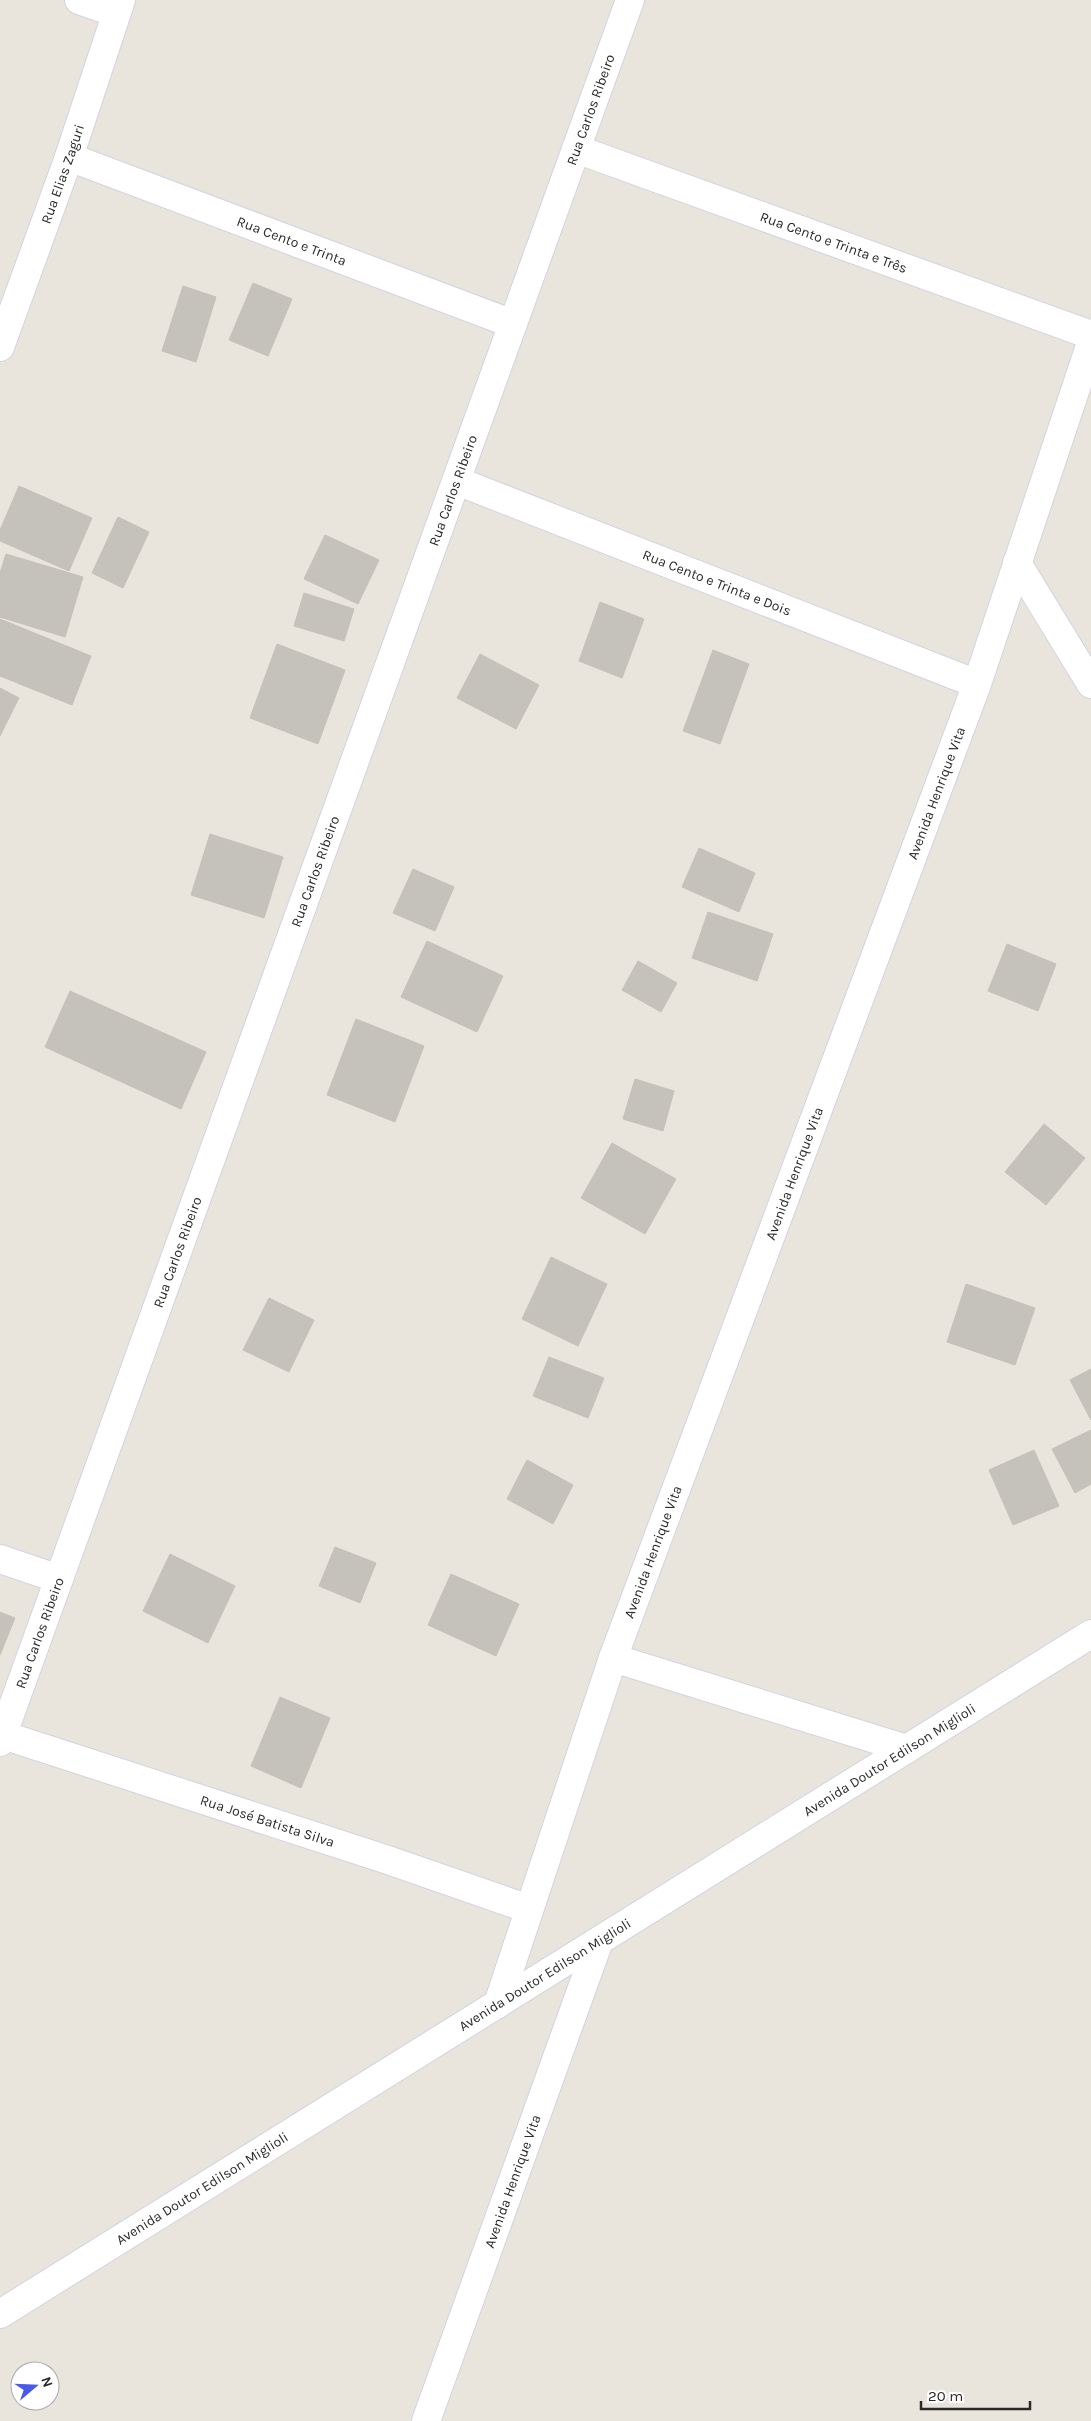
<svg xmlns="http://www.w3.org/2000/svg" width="1091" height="2421" font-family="Karla,sans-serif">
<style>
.building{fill:#c5c2bb;stroke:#c5c1b6}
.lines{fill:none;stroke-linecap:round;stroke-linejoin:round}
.minor-casing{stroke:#d1d3e0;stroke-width:30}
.minor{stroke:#fff;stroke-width:28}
.labels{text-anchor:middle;stroke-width:4;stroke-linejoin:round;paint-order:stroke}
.street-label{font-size:14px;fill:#292929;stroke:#fff}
</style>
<rect width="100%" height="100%" fill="#eae5dc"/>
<g class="building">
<path d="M253,283l39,16 -24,57 -39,-16z"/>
<path d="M183,286l33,11 -20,65 -34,-11z"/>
<path d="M19,486l73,32 -23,53 -69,-30v-11z"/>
<path d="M118,517l31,15 -26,56 -31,-15z"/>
<path d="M325,535l54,25 -21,44 -54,-25z"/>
<path d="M6,554l77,23 -18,60 -65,-20v-44z"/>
<path d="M304,593l50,16 -10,32 -50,-15z"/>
<path d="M600,602l44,17 -22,59 -43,-17z"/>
<path d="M0,619l91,37 -19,49 -72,-29z"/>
<path d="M277,644l68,26 -27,74 -68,-26z"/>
<path d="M713,650l36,14 -29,80 -37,-13z"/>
<path d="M480,654l59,31 -23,44 -59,-31z"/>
<path d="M0,688l19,10 -19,38z"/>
<path d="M210,834l73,23 -19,61 -73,-23z"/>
<path d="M699,848l56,25 -16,39 -57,-25z"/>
<path d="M413,869l41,18 -19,44 -42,-18z"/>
<path d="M708,912l65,22 -16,47 -65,-23z"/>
<path d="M427,941l76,35 -26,56 -76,-35z"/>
<path d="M1007,944l49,20 -18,47 -50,-20z"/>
<path d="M638,961l39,22 -16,29 -39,-22z"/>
<path d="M70,991l136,61 -25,57 -136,-62z"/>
<path d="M356,1019l68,27 -29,76 -68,-27z"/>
<path d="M635,1079l39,12 -11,40 -40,-12z"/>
<path d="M1044,1124l41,34 -39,47 -41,-33z"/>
<path d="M612,1143l64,36 -31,55 -64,-36z"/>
<path d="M551,1257l56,27 -29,62 -56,-27z"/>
<path d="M966,1284l69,24 -20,57 -68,-23z"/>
<path d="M269,1298l45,22 -25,52 -46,-22z"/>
<path d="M549,1357l55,21 -16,40 -55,-22z"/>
<path d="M1091,1369v51l-21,-40z"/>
<path d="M1091,1430v54l-16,9 -23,-44z"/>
<path d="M1034,1450l25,56 -46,19 -24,-55z"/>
<path d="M527,1460l46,25 -20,39 -46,-25z"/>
<path d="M335,1547l41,16 -16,40 -41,-17z"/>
<path d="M170,1554l65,32 -27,57 -65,-32z"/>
<path d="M451,1574l68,30 -23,52 -68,-31z"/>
<path d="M0,1612l15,6 -15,37z"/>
<path d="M280,1697l50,21 -29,70 -50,-22z"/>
</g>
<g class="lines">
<defs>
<g id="minor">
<path d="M79,0l37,13"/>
<path id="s1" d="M576,149l515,186"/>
<path id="s2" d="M69,157l444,167"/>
<path id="s3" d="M0,347l69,-190 52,-157"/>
<path id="s4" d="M457,481l520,203"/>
<path d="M1017,563l74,121"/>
<path d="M0,1559l59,20"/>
<path d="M613,1658l294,91"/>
<path id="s5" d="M3,1735l382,124 144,50"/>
<path id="s6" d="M0,1742l630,-1742"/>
<path id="s7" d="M498,2004l115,-346 364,-974 114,-341"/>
<path id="s8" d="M0,2314l1091,-680"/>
<path id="s9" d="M426,2421l173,-480"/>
</g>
</defs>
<use href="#minor" class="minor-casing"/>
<use href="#minor" class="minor"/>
</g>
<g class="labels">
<g class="street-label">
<text dy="5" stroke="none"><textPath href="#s6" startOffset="1736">Rua Carlos Ribeiro</textPath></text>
<text dy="5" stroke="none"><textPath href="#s3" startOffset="184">Rua Elias Zaguri</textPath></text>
<text dy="5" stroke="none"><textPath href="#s2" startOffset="238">Rua Cento e Trinta</textPath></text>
<text dy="5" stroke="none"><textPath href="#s1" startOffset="274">Rua Cento e Trinta e Três</textPath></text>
<text dy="5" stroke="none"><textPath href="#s6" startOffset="1331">Rua Carlos Ribeiro</textPath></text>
<text dy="5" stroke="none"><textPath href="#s4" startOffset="279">Rua Cento e Trinta e Dois</textPath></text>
<text dy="5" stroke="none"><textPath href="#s7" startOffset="1288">Avenida Henrique Vita</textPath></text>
<text dy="5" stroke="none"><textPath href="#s6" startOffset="926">Rua Carlos Ribeiro</textPath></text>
<text dy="5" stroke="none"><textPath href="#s7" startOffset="882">Avenida Henrique Vita</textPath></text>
<text dy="5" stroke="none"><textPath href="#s6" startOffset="521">Rua Carlos Ribeiro</textPath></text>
<text dy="5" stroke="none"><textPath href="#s7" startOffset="478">Avenida Henrique Vita</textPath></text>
<text dy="5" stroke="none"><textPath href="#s6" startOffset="116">Rua Carlos Ribeiro</textPath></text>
<text dy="5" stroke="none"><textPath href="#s8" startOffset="1048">Avenida Doutor Edilson Miglioli</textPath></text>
<text dy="5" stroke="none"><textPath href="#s5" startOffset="278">Rua José Batista Silva</textPath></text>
<text dy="5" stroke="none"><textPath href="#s8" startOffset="642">Avenida Doutor Edilson Miglioli</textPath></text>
<text dy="5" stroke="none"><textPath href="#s9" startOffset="255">Avenida Henrique Vita</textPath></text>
<text dy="5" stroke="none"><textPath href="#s8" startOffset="238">Avenida Doutor Edilson Miglioli</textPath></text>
</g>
</g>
<g transform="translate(35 2386) rotate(71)"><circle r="24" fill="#ffffff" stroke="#a9a9a9"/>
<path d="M0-4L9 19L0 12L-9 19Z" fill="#4959e9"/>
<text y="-8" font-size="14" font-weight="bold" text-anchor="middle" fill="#292929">N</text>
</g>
<path d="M921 2401v8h109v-8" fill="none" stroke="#292929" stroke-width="2.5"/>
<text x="928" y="2401" font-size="15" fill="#292929" stroke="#ffffff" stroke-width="4" paint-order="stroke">20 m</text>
</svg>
